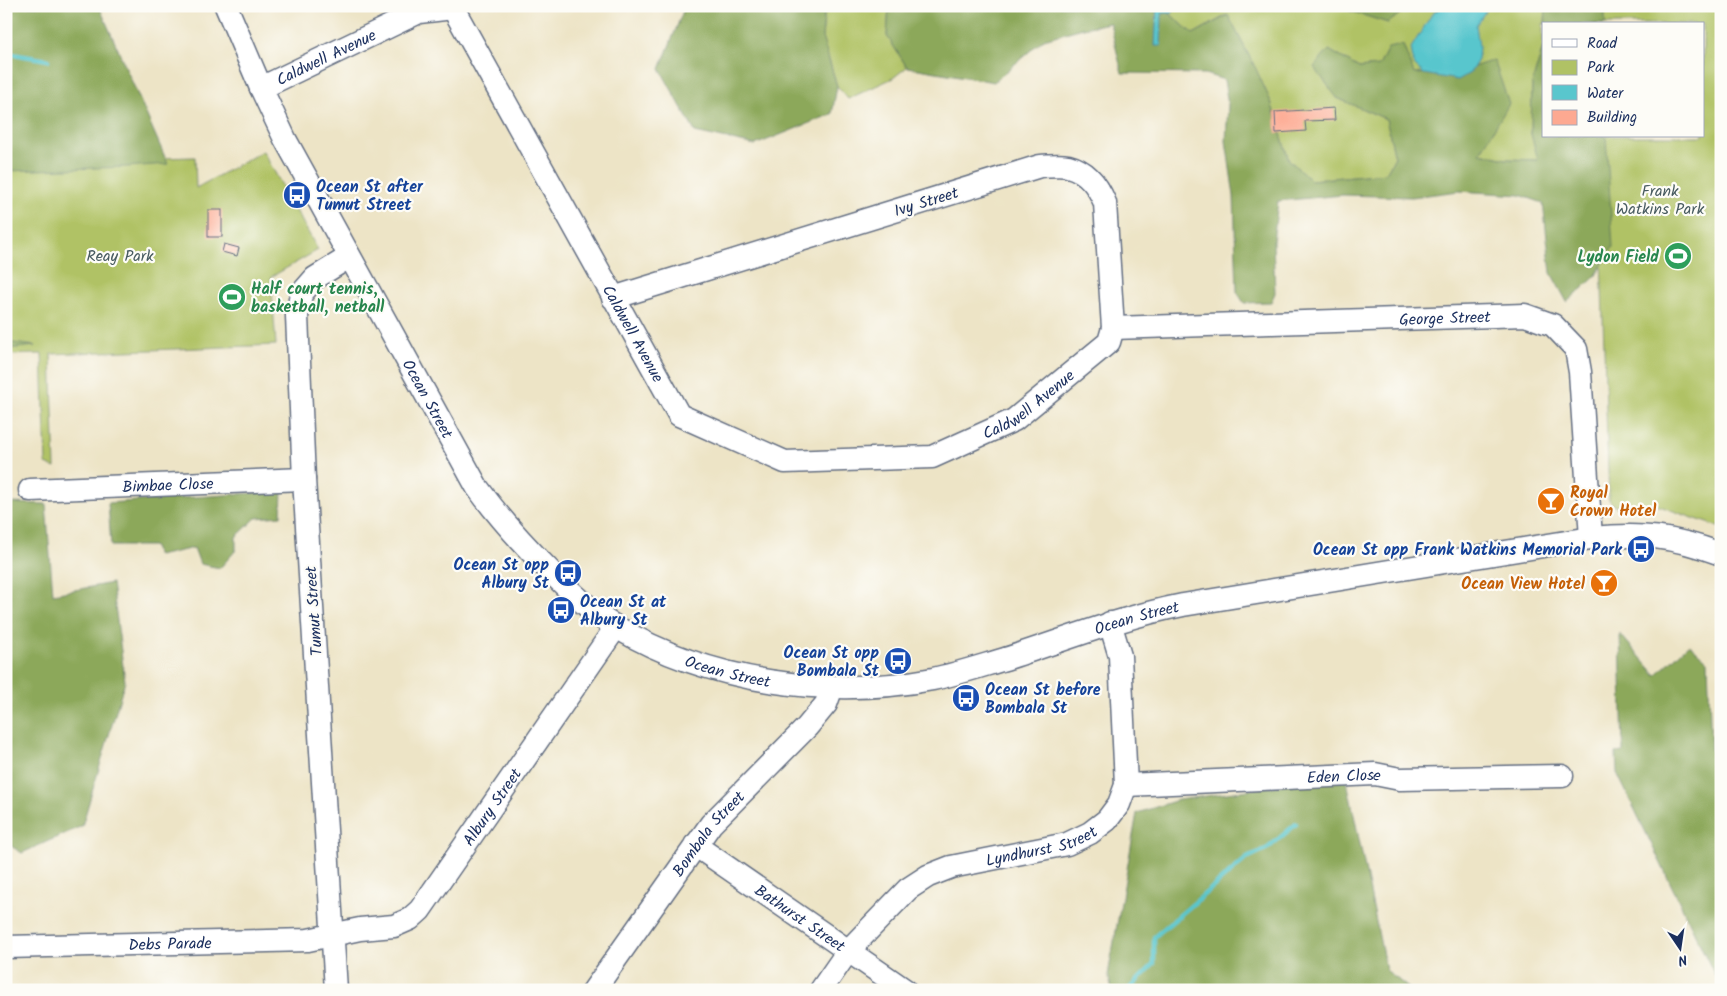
<svg xmlns="http://www.w3.org/2000/svg" width="1727" height="996" font-family="Kalam,sans-serif">
<style>
.green{fill:#b0c265;stroke:#667862}
.forest{fill:#8ca85a;stroke:#546c5c}
.water{fill:#59c6cd;stroke:#3a7a96}
.lines{fill:none;stroke-linecap:round;stroke-linejoin:round}
.stream{stroke:#59c6cd;stroke-width:4.5}
.building{fill:#fda991}
.minor-casing{stroke:#646e82;stroke-width:25}
.minor{stroke:#fff;stroke-width:22}
.labels{text-anchor:middle;stroke-width:4.5;stroke-linejoin:round;paint-order:stroke}
.street-label{font-size:16px;fill:#1b2f5e;stroke:#fdfcf7}
.transit-label{font-size:16px;font-weight:bold;fill:#164399;stroke:#fdfcf7;text-anchor:start}
.park-label{font-size:16px;fill:#485b60;stroke:#fdfcf7}
.leisure-label{font-size:16px;font-weight:bold;fill:#27864d;stroke:#fdfcf7;text-anchor:end}
.food-label{font-size:16px;font-weight:bold;fill:#c56008;stroke:#fdfcf7;text-anchor:start}
</style>
<rect width="100%" height="100%" fill="#fdfcf7"/>
<filter id="ink" filterUnits="userSpaceOnUse"><feTurbulence type="fractalNoise" baseFrequency=".02" numOctaves="2"/><feDisplacementMap in="SourceGraphic" scale="10" xChannelSelector="R" yChannelSelector="G"/><feConvolveMatrix kernelMatrix="1 2 1 2 8 2 1 2 1" color-interpolation-filters="sRGB"/></filter>
<filter id="wash" filterUnits="userSpaceOnUse"><feTurbulence type="fractalNoise" baseFrequency=".0096" numOctaves="4" result="noise"/><feDisplacementMap in="SourceGraphic" scale="20" xChannelSelector="R" yChannelSelector="G"/><feGaussianBlur stdDeviation="1.12" result="paint"/><feColorMatrix in="noise" values="0 0 0 0 0 0 0 0 0 0 0 0 0 0 0 0 0 1.4 0 .05"/><feComposite in="paint" operator="in"/></filter>
<g filter="url(#wash)">
<rect width="100%" height="100%" fill="#ede4c6"/>
<g class="green">
<path d="M825,6h64l-2,30 20,31 -14,11 -45,21 -11,-13 -15,-49z"/>
<path d="M1161,6h182l2,3 43,14 22,-17h136l-1,18h-2v23l-11,37 -1,50 8,26 -33,-1 -26,-6 28,-49 -49,-32 -45,2 -26,-26 -9,18 -20,2 -30,-18 8,48 49,21 9,38 -9,16 -75,7 -22,-20 -18,-58 -44,-87 -34,19z"/>
<path d="M1593,6h128v522l-67,-24 -34,6 -11,-10 -12,-364h106v-112h-110z"/>
<path d="M263,151l55,99 -47,27 5,68 -225,9 4,114 -9,-4 -4,-110 -36,1v-193l189,-5 1,31z"/>
</g>
<g class="forest">
<path d="M6,6h93l69,158 -42,3 -120,4z"/>
<path d="M685,6h140l-3,31 15,49 -5,28 -77,31 -60,-13 -35,-63z"/>
<path d="M889,6h272l32,28 35,-19 28,54 15,33 18,58 22,20 75,-7 9,-16 -9,-38 -49,-21 -23,-31 15,-17 30,18 20,-2 9,-18 15,-3 11,29 45,-2 35,-12 15,44 -29,49 26,6 32,1 -7,-26 1,-50 11,-37v89h63l7,111 -18,30 -28,25 -16,-29 -8,-70 -23,-8 -61,-4 -47,6 -69,-2 -65,6 -5,41 2,51 -4,9 -27,1 -7,-11 -3,-96 -8,-55 2,-36 -4,-25 -19,-6 -83,-1 -12,-50 -27,5 -39,11 -50,43 -87,-15 -20,-31z"/>
<path d="M1343,6h67l-22,17 -44,-14z"/>
<path d="M1546,6h59v18h-60z"/>
<path d="M6,342l29,4 -29,3z"/>
<path d="M282,491l-1,25 -25,2 -20,19v13l-16,18 -20,-4 -6,-16 -36,8 -5,-10h-42l-3,-43z"/>
<path d="M6,503l40,1 7,90 59,-11 13,98 -43,145 -60,27 -16,-10z"/>
<path d="M1620,634l36,41 33,-31 19,17 3,89 10,21v217l-104,-215 -1,-20 7,-1z"/>
<path d="M1346,776l40,194 25,20h-299l-4,-15 29,-162 41,-13z"/>
</g>
<g class="water">
<path d="M1157,6h16v7h-11l-1,33h-6z"/>
<path d="M1443,6h46l-13,19 3,21 -1,14 -8,13 -12,7 -34,-6 -10,-9 -3,-17 21,-34z"/>
</g>
<g class="lines">
<g class="stream">
<path d="M6,53l42,7"/>
<path d="M1128,990l26,-26v-27l93,-79 21,-10 28,-24"/>
</g>
</g>
<g id="blocks">
<g class="building">
<path d="M1334,108l1,12 -30,1 1,10 -30,2 -1,-21z"/>
<rect x="208" y="210" width="14" height="27"/>
<path d="M224,244l15,4 -2,8 -15,-4z"/>
</g>
</g>
</g>
<g filter="url(#ink)">
<use href="#blocks" fill-opacity="0" stroke="#646e82" stroke-width="1"/>
<g class="lines">
<defs>
<g id="minor">
<path id="s1" d="M226,6l35,82 24,51 192,348c23,32 45,56 73,84 20,20 41,41 66,56 93,55 211,72 317,52 24,-5 48,-13 72,-20 59,-19 117,-42 178,-54l408,-67c51,-5 81,-2 130,16"/>
<path id="s2" d="M453,8l226,407 106,47 147,-5 82,-37 95,-78 4,-14 -8,-125c-7,-17 -17,-32 -37,-37 -9,-2 -20,0 -28,0l-427,132"/>
<path id="s3" d="M261,88l158,-76 34,-4"/>
<path id="s4" d="M1113,328l412,-13 28,10 23,24 4,23 11,166"/>
<path id="s5" d="M30,490l274,-11"/>
<path id="s6" d="M1126,785l249,-11 25,5 162,-3"/>
<path id="s7" d="M695,845l210,145"/>
<path id="s8" d="M6,947l302,-7 52,-11 34,-3 16,-7 10,-9 196,-283"/>
<path d="M336,990l-32,-511 -7,-163 4,-22 14,-16 34,-21"/>
<path id="s9" d="M594,990l117,-166 96,-97 19,-23 6,-17"/>
<path id="s10" d="M821,990l27,-39 60,-62 20,-13 23,-9 116,-23 23,-11 17,-13 12,-16 7,-19 -6,-129 -10,-33"/>
</g>
</defs>
<use href="#minor" class="minor-casing"/>
<use href="#minor" class="minor"/>
</g>
</g>
<defs>
<symbol id="bus-disc" viewBox="-11 -11 22 22"><circle r="9.5" fill="#1a4fb4" stroke="#fdfcf7"/><path d="M-5-6H5V4H4V6H2V4H-2V6H-4V4H-5ZM-3.5-4V0h7V-4ZM-3.5 1.2v1.5H-2V1.2ZM2 1.2v1.5H3.5V1.2Z" fill="#fff"/></symbol>
<symbol id="stadium-disc" viewBox="-11 -11 22 22"><circle r="9.5" fill="#2e9e5b" stroke="#fdfcf7"/><path d="M0-5a6.5 5 0 1 0 0 10a6.5 5 0 1 0 0-10ZM-3.5-1.8h7v3.6h-7Z" fill="#fff"/></symbol>
<symbol id="bar-disc" viewBox="-11 -11 22 22"><circle r="9.5" fill="#e8710a" stroke="#fdfcf7"/><path d="M-6-5H6L.8 .8V4.5H3.5V6h-7V4.5H-.8V.8Z" fill="#fff"/></symbol>
</defs>
<g fill-rule="evenodd">
<use href="#bus-disc" x="281" y="179" width="32" height="32"/>
<use href="#stadium-disc" x="1662" y="240" width="32" height="32"/>
<use href="#stadium-disc" x="216" y="281" width="32" height="32"/>
<use href="#bar-disc" x="1535" y="485" width="32" height="32"/>
<use href="#bus-disc" x="1625" y="533" width="32" height="32"/>
<use href="#bus-disc" x="552" y="557" width="32" height="32"/>
<use href="#bar-disc" x="1588" y="567" width="32" height="32"/>
<use href="#bus-disc" x="545" y="594" width="32" height="32"/>
<use href="#bus-disc" x="882" y="645" width="32" height="32"/>
<use href="#bus-disc" x="950" y="682" width="32" height="32"/>
</g>
<g class="labels">
<g class="street-label">
<text dy="6" stroke="none"><textPath href="#s3" startOffset="72">Caldwell Avenue</textPath></text>
<text transform="translate(926 201) rotate(-17)" y="6">Ivy Street</text>
<text dy="6" stroke="none"><textPath href="#s4" startOffset="332">George Street</textPath></text>
<text dy="6" stroke="none"><textPath href="#s2" startOffset="372">Caldwell Avenue</textPath></text>
<text dy="6" stroke="none"><textPath href="#s1" startOffset="442">Ocean Street</textPath></text>
<text dy="6" stroke="none"><textPath href="#s2" startOffset="839">Caldwell Avenue</textPath></text>
<text dy="6" stroke="none"><textPath href="#s5" startOffset="138">Bimbae Close</textPath></text>
<text transform="translate(313 611) rotate(-94)" y="6">Tumut Street</text>
<text dy="6" stroke="none"><textPath href="#s1" startOffset="1282">Ocean Street</textPath></text>
<text dy="6" stroke="none"><textPath href="#s1" startOffset="862">Ocean Street</textPath></text>
<text dy="6" stroke="none"><textPath href="#s6" startOffset="218">Eden Close</textPath></text>
<text dy="6" stroke="none"><textPath href="#s8" startOffset="546">Albury Street</textPath></text>
<text dy="6" stroke="none"><textPath href="#s9" startOffset="194">Bombala Street</textPath></text>
<text dy="6" stroke="none"><textPath href="#s10" startOffset="275">Lyndhurst Street</textPath></text>
<text dy="6" stroke="none"><textPath href="#s7" startOffset="128">Bathurst Street</textPath></text>
<text dy="6" stroke="none"><textPath href="#s8" startOffset="164">Debs Parade</textPath></text>
</g>
<g class="transit-label">
<text x="316" y="192">Ocean St after<tspan x="316" dy="18">Tumut Street</tspan></text>
<text x="1622" y="555" text-anchor="end">Ocean St opp Frank Watkins Memorial Park</text>
<text x="549" y="570" text-anchor="end">Ocean St opp<tspan x="549" dy="18">Albury St</tspan></text>
<text x="580" y="607">Ocean St at<tspan x="580" dy="18">Albury St</tspan></text>
<text x="879" y="658" text-anchor="end">Ocean St opp<tspan x="879" dy="18">Bombala St</tspan></text>
<text x="985" y="695">Ocean St before<tspan x="985" dy="18">Bombala St</tspan></text>
</g>
<g class="park-label">
<text x="1660" y="196">Frank<tspan x="1660" dy="18">Watkins Park</tspan></text>
<text x="120" y="261">Reay Park</text>
</g>
<g class="leisure-label">
<text x="1659" y="262">Lydon Field</text>
<text x="251" y="294" text-anchor="start">Half court tennis,<tspan x="251" dy="18">basketball, netball</tspan></text>
</g>
<g class="food-label">
<text x="1570" y="498">Royal<tspan x="1570" dy="18">Crown Hotel</tspan></text>
<text x="1585" y="589" text-anchor="end">Ocean View Hotel</text>
</g>
</g>
<rect width="1727" height="996" fill="none" stroke="#fdfcf7" stroke-width="25"/>
<rect x="1542" y="22" width="162" height="115" fill="#fdfcf7" stroke="#a3aaba"/>
<rect x="1552" y="39" width="25" height="8" fill="#ffffff" stroke="#a3aaba"/>
<text x="1587" y="48" font-size="15" fill="#1b2f5e">Road</text>
<rect x="1552" y="60" width="25" height="15" fill="#b0c265" stroke="#a3aaba"/>
<text x="1587" y="72" font-size="15" fill="#1b2f5e">Park</text>
<rect x="1552" y="85" width="25" height="15" fill="#59c6cd" stroke="#a3aaba"/>
<text x="1587" y="98" font-size="15" fill="#1b2f5e">Water</text>
<rect x="1552" y="110" width="25" height="15" fill="#fda991" stroke="#a3aaba"/>
<text x="1587" y="122" font-size="15" fill="#1b2f5e">Building</text>
<g transform="translate(1680 948) rotate(167)" stroke="#fdfcf7" stroke-width="4" paint-order="stroke">
<path d="M0-4L9 19L0 12L-9 19Z" fill="#1b2f5e"/>
<text y="-8" font-size="14" font-weight="bold" text-anchor="middle" fill="#1b2f5e">N</text>
</g>
</svg>
